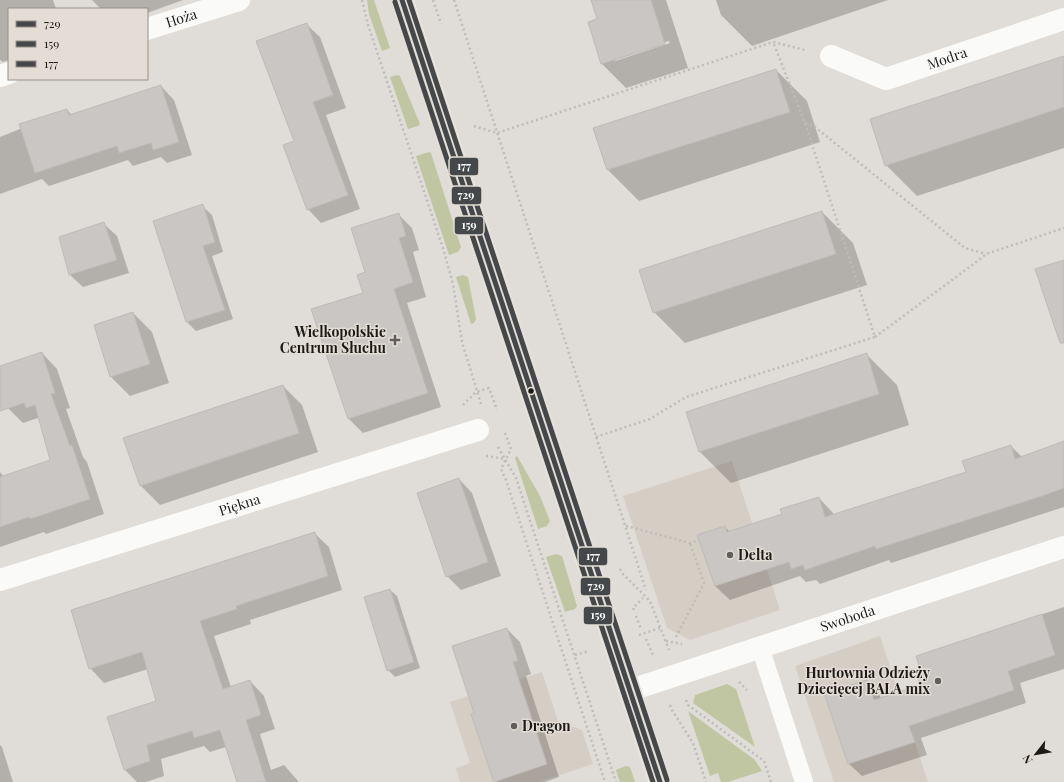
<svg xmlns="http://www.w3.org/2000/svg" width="1064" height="782" font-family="'Playfair Display',serif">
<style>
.built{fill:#d5cec4}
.green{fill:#c0c6a1}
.shadow{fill:#0003;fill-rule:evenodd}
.building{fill:#c9c6c4;stroke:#bdbab8}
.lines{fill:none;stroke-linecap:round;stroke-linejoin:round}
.path{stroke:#bdbcba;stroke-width:2.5;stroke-dasharray:2 3;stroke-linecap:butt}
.lane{stroke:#fafaf9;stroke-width:18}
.street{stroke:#fafaf9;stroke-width:22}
.secondary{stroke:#fafaf9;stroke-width:22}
.bus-1-casing{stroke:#e4ddd5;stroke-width:8}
.bus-2-casing{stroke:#e4ddd5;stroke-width:8}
.bus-3-casing{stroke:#e4ddd5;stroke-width:8}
.bus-1{stroke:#45484a;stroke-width:5}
.bus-2{stroke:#45484a;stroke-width:5}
.bus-3{stroke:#45484a;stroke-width:5}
.poi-dot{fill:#615e5b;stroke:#e4ddd5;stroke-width:1.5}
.bus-dot{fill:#1c1a17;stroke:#e4ddd5;stroke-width:1.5}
.labels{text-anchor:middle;stroke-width:3;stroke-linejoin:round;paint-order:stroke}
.street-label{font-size:14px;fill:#1c1a17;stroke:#e4ddd5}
.poi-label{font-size:14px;font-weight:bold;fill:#1c1a17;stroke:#e4ddd5;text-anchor:end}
.line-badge{stroke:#e4ddd5;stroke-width:1.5}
.badge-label{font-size:11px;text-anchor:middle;font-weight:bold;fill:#fff}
</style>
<rect width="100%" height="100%" fill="#e0ddd8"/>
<g class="built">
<path d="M732,461l48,149 -90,30 -23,-12 -44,-132z"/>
<path d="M880,636l30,91 18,55h-94l-39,-116z"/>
<path d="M542,672l16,49 24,9 11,34 -54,18h-79l-4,-14 14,-5 -20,-61z"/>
</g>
<g class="green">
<path d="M367,0h7l16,48 -8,3 -13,-37z"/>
<path d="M397,75l3,1 20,48 -2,2 -10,3 -18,-52z"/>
<path d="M429,152l2,1 30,94 -3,5 -9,3 -33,-99z"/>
<path d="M463,275l5,2 8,42 -2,4 -3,1 -15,-47z"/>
<path d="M517,456l23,40 10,25 -3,5 -9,3 -22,-68 -1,-3z"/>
<path d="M556,554l6,2 15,50 -2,3 -10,3 -19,-55z"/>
<path d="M727,684l9,5 19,58 -62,-44 2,-8z"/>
<path d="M688,711l67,49 7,11 -34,11h-7l-3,-9 -8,3z"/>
<path d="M626,766l4,1 5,15h-15l-4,-12z"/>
</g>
<g class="shadow">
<path d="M0,0h53l3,9h-47v51l-6,2 -3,-2z"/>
<path d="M92,0h91l-36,13v-4h-46z"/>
<path d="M592,0h74l22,68 -62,20 -24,-24 -4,-44zM669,41l1,2 -55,18v-3z"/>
<path d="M716,0h172l-136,46 -31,-31z"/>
<path d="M306,24l14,13 26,71 -20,7 34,94 -39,14 -13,-14 -13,-67z"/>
<path d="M1064,57v91l-147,48 -31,-31z"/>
<path d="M776,70l31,31 13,41 -181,59 -31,-31z"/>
<path d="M161,86l13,14 18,55 -25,8 -6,-6 -28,9 -5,-6 -79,26 -7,-7 -42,15v-57l67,-27 5,5z"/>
<path d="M202,206l10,9 11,37 -11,4 21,63 -37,12 -9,-9z"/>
<path d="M822,212l31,31 14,42 -182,58 -31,-31z"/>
<path d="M398,214l14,14 7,22 -6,2 13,45 -19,6 34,104 -78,26 -14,-14 15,-126z"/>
<path d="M103,223l14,13 12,37 -46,14 -14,-13z"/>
<path d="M133,313l19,19 17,51 -39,13 -19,-19 -16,-51z"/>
<path d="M42,353l15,16 13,39 -4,1 17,48 4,5 17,52 -58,20 -2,-2 -44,15v-75l4,5 47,-16 -11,-40 -2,-3 -15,5 -15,-15 -8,-24v-17z"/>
<path d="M866,354l31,31 12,40 -178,58 -31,-31 -12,-39z"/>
<path d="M283,386l19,19 16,47 -158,53 -19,-19z"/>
<path d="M1064,442v65l-173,56 -2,-3 -69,24 -4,-4 -10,2 -6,-6 -70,24 -15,-14 10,-59 5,5 53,-17 36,-17 14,15 1,2 133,-42 44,-27 11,11z"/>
<path d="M459,479l13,14 29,83 -40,14 -14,-14z"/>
<path d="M314,533l15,14 13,43 -92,30 1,4 -37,12 17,51 19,-6 14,15 11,33 -15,5 11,36 13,-5 15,17h-61l-12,-35 -16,5 -6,-6 -43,13 3,17 -18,6h-9l-12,-12 -17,-52 49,-16 -9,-33 -44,14 -14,-15z"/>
<path d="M390,590l7,6 23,72 -25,9 -7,-7z"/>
<path d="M1064,607v62l-44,14 6,20 -105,35 6,17 -65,21 -13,-12 -23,-71 41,-12 12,12 2,6 41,-13 1,-11 -6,-19z"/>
<path d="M507,629l13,13 11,32 -5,2 33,101 -14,5h-50l-22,-67 2,-1z"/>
<path d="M0,745l2,2 11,35h-13z"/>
</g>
<g class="building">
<path d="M591,0h60l14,44 -64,20 -13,-42 9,-3z"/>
<path d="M307,23l26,72 -20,7 35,93 -41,15 -24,-65 11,-4 -38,-100z"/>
<path d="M1064,56v51l-179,59 -15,-47z"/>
<path d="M776,69l14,43 -183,58 -14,-42z"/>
<path d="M161,85l18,57 -26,8 -2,-7 -32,10 -2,-7 -82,27 -16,-49 48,-15 2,6z"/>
<path d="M203,204l12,38 -12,4 22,64 -39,12 -33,-101z"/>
<path d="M822,211l14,43 -183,59 -14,-43z"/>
<path d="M399,213l7,23 -7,2 14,44 -19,7 34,104 -80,26 -37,-110 52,-16 -6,-18 8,-3 -14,-44z"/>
<path d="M104,222l13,38 -48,15 -10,-38z"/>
<path d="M1064,260v83h-4l-25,-74z"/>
<path d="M133,312l17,52 -40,13 -16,-52z"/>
<path d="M42,352l13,41 -4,1 19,52 2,-1 18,54 -60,20 -1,-2 -29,10v-50l50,-17 -15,-55 -9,3 -2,-5 -24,8v-45z"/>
<path d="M867,353l12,41 -180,58 -13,-40z"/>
<path d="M283,385l16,48 -159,53 -17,-48z"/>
<path d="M1064,441v47l-22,8 -166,53 -1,-3 -70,24 -2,-5 -12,4 -2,-7 -74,24 -18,-51 28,-9 2,6 55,-18 -2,-5 39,-12 6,20 141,-45 -4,-11 49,-16 4,14z"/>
<path d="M459,478l29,84 -42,15 -29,-84z"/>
<path d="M315,532l13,44 -92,30 1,3 -37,12 23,68 27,-9 11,35 -15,5 20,62h-29l-17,-52 -26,8 -2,-7 -45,14 3,16 -26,9 -17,-53 49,-16 -14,-49 -53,17 -18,-59z"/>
<path d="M390,589l24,73 -27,9 -23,-74z"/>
<path d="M1042,614l13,41 -47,16 6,19 -105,36 6,16 -67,22 -24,-71 43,-13 7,20 46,-15 -3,-9 5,-1 -6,-19z"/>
<path d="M507,628l11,33 -5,1 34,102 -53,18 -23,-68 3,-1 -22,-67z"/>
</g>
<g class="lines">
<g class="path">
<path d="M362,0l6,25 75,223 10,36 9,58 19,62"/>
<path d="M433,0l8,24"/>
<path d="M454,0l192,590"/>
<path d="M805,123l10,4 150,121 21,6"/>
<path d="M474,126l23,7 276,-91 32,8"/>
<path d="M875,337l100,-74 11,-9 78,-26"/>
<path d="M463,405l13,-13 13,-4 8,22"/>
<path d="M505,433l6,16 -10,20 5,11 99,302"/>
<path d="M596,437l54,-18 36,-22 189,-60 -70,-214 -32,-81"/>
<path d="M498,447l18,31 100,304"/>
<path d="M486,456l19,3"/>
<path d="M626,526l64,17 9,-3"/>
<path d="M620,569l2,4 28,28 19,49"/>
<path d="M634,610l-1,-2 10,-10"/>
<path d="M636,616l5,13"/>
<path d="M639,635l21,-7"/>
<path d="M676,637l28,-54 -14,-40"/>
<path d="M646,639l7,16"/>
<path d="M666,641l16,3"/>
<path d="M575,655l14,-4"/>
<path d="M739,682l8,8"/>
<path d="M686,700l2,5 4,3 72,53 7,21"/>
<path d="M670,705l2,5 21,33 13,39"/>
</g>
<path class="lane" d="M760,647l44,135"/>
<g class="street">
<path id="s1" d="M147,29l92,-29"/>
<path id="s2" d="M831,56l55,23 178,-60"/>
<path d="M0,76l9,-3"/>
<path id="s3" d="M0,580l478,-150"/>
<path id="s4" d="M631,690l433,-143"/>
</g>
<path class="secondary" d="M402,0l258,782"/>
<defs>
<path id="bus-1" d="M402,0l258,782"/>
<path id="bus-2" d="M395,2l258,780"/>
<path id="bus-3" d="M409,0l258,780"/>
</defs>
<use href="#bus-1" class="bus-1-casing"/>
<use href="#bus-2" class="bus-2-casing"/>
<use href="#bus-3" class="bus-3-casing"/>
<use href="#bus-1" class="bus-1"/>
<use href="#bus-2" class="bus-2"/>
<use href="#bus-3" class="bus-3"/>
</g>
<g class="poi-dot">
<path d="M393 334h4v4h4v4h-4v4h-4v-4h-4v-4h4z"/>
<circle cx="730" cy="555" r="4"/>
<circle cx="938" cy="681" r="4"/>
<circle cx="514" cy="726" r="4"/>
</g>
<circle class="bus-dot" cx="531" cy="391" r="3.5"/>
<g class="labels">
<g class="street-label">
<text dy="5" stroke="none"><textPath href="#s1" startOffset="36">Hoża</textPath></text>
<text dy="5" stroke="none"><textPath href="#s2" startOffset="124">Modra</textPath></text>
<text dy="5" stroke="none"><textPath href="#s3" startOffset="251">Piękna</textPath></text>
<text dy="5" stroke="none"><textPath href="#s4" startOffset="228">Swoboda</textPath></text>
</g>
<g class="poi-label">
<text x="386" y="337">Wielkopolskie<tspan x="386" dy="16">Centrum Słuchu</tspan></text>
<text x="738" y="560" text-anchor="start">Delta</text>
<text x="930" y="678">Hurtownia Odzieży<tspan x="930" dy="16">Dziecięcej BALA mix</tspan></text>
<text x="522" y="731" text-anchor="start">Dragon</text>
</g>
</g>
<g class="line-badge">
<rect x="449" y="157" width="30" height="19" rx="4" fill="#45484a"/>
<rect x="451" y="186" width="31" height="19" rx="4" fill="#45484a"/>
<rect x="454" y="216" width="30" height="19" rx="4" fill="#45484a"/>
<rect x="578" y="547" width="30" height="19" rx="4" fill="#45484a"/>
<rect x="580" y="577" width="31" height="19" rx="4" fill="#45484a"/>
<rect x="583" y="606" width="30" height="19" rx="4" fill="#45484a"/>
</g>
<g class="badge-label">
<text x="464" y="170">177</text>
<text x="466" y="199">729</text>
<text x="469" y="229">159</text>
<text x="593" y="560">177</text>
<text x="596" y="590">729</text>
<text x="598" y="619">159</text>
</g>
<rect x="8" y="8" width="140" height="72" fill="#e4ddd5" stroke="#948f89"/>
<rect x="16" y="21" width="20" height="6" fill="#45484a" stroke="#948f89"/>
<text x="44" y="28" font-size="12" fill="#1c1a17">729</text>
<rect x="16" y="41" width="20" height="6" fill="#45484a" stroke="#948f89"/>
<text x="44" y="48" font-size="12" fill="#1c1a17">159</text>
<rect x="16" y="61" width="20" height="6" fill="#45484a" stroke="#948f89"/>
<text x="44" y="68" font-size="12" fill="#1c1a17">177</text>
<g transform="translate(1036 754) rotate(239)" stroke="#e4ddd5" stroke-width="3" paint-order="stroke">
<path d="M0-3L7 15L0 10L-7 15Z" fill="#1c1a17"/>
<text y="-6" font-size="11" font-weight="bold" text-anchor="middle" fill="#1c1a17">N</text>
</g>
</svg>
